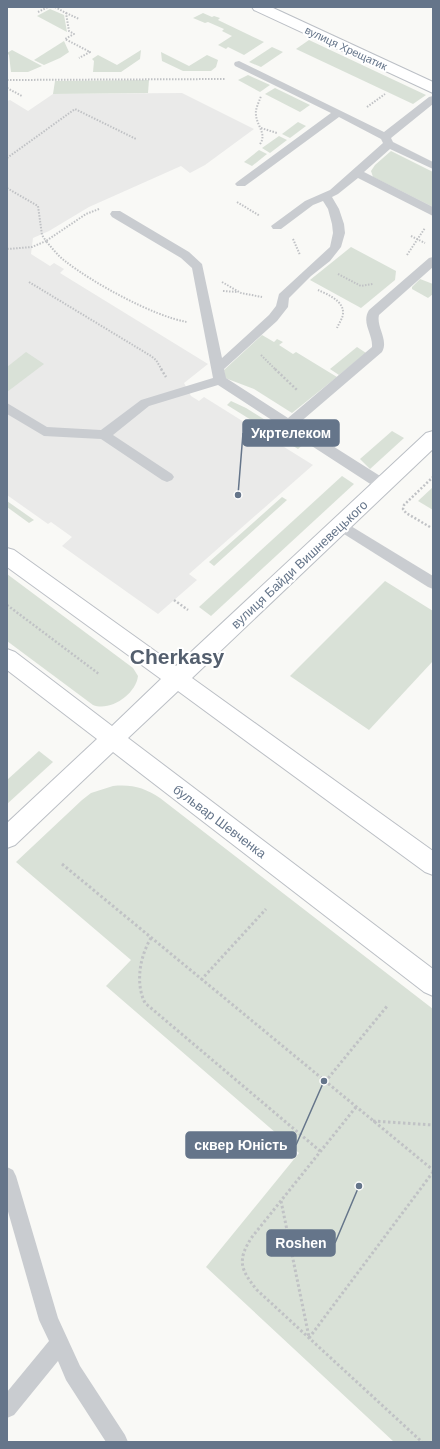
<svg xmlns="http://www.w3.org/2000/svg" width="440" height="1449" font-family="Helvetica,sans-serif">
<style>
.built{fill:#eaeae9}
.green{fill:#d9e1d7}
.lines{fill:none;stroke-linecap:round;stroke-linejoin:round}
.secondary-casing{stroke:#bbbfc5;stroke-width:2}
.path-far2{stroke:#c0c2c5;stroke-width:2;stroke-dasharray:1.5 1.5;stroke-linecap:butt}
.path-far1{stroke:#c0c2c5;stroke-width:2.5;stroke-dasharray:2 2;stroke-linecap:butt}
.path{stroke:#c0c2c5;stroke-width:3;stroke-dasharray:2.5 2.5;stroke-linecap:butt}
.lane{fill:#c9ccd0;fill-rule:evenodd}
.secondary{fill:#fff;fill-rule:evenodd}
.labels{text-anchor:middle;stroke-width:4;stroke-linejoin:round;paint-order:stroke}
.far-street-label{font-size:11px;fill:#65758a;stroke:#fff}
.street-label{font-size:13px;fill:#65758a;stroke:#fff}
.town-label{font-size:21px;font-weight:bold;fill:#545f6e;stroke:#fff}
.leader{fill:none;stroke:#65758a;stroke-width:1.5}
.callout-dot{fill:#65758a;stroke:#fff;stroke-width:1.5}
.callout{fill:#65758a;stroke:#65758a;stroke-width:1.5}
.callout-label{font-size:14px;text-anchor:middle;font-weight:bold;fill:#fff}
</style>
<rect width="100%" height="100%" fill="#f9f9f6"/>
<path class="built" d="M182,93l72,36 -49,36 -15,8 -9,-7 -92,41 -40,24 -16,7 -2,16 19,12 4,-3 10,6 -4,4 148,91 -24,19 7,13 8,5 5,-4 109,68 -124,109 8,6 -39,34 -96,-68 10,-9 -21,-15 -3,2 -41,-29v-394l3,-1 18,11 25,-17z"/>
<g class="green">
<path d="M50,9l14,6 3,17 -30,-16z"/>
<path d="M203,13l9,4 2,-1 6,2 -2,2 46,22 -20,13 -16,-8 -2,2 -8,-4 14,-9 -10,-5 2,-2 -16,-7 -3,1 -12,-5z"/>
<path d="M309,40l117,55 -13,9 -117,-55z"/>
<path d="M64,41l5,11 -9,6 -16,7 -10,-5z"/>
<path d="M272,47l11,5 -22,15 -12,-5z"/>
<path d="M12,50l30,16 -14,6h-17l-2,-17 -2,-2z"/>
<path d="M141,50l-1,9 -19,13h-28l1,-11 -2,-2 6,-4 19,10z"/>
<path d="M161,52l28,14 18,-11 11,5 -2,7 -5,4h-28l-21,-10z"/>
<path d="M248,75l22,10 -10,7 -22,-12z"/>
<path d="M149,80l-1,13 -95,1 2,-13z"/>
<path d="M275,88l35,17 -10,7 -35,-18z"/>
<path d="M298,122l8,4 -16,12 -8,-4z"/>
<path d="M279,136l8,4 -17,13 -8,-5z"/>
<path d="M259,150l8,4 -15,12 -8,-4z"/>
<path d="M391,151l42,21v35l-60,-30 -2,-6 4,-6z"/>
<path d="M351,247l45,24 -1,9 -34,28 -51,-28z"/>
<path d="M420,279l13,5v10l-5,4 -16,-9v-2z"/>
<path d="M262,335l12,7 3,-3 6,3 -4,3 14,9 3,-2 41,25 -45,36 -38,-24 -29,-11 -1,-8z"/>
<path d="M357,347l9,6 -27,22 -9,-6z"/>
<path d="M26,352l18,12 -37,28v-25z"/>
<path d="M231,401l15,7 58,36 -6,5 -71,-44z"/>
<path d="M392,431l12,7 -34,31 -10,-10z"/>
<path d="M342,476l12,8 -143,132 -12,-9z"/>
<path d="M433,487v23l-15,-9z"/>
<path d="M282,497l5,3 -73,66 -5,-4z"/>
<path d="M7,501l27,19 -5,3 -22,-16z"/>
<path d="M7,574l126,94 5,8c-2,18 -28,36 -45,29l-86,-64z"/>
<path d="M385,581l48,30v50l-64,69 -79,-54z"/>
<path d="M39,751l14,11 -46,42v-24z"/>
<path d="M113,786c19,-2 32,2 47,12l273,211v433h-39l-188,-175 93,-114 -193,-167 25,-26 -115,-98 66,-62 9,-7z"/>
</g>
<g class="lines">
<defs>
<g id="secondary">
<path d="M252,7h19l162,75v11l-179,-83z"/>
<path d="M433,431v18l-241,229 241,173v24l-8,-3 -247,-181 -50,47 305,231v27l-9,-4 -311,-240 -98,93 -8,3v-25l90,-84 -90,-69v-21l8,3 97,74 49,-47 -154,-112v-19l7,2 162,116 250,-233z"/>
</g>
</defs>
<use href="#secondary" class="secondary-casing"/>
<g class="path-far2">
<path d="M55,7l11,6 3,18 5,3 -9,5 25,13 -11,6"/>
<path d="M38,12l10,-5"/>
<path d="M66,13l13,6"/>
<path d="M7,80l219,-1"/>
<path d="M7,88l15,8"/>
<path d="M367,107l18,-13"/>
<path d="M261,128l16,5"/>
<path d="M260,144c7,-10 -3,-18 -4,-29 -1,-6 3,-13 5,-19"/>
<path d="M7,158l68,-49 61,30"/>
<path d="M7,188l31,18 4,29 4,6 -14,6 -25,2"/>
<path d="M237,202l23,14"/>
<path d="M99,209l-13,5 -40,27c6,7 12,15 19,20 28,22 88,55 122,61"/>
<path d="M411,236l14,7"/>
<path d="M293,239l7,16"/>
<path d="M407,255l18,-27"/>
<path d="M338,274l23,12 12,-2"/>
<path d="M29,282l122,74 5,4 6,10"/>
<path d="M222,282l19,11 21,4"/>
<path d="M318,290c9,4 26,11 25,23 0,5 -4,10 -6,15"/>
<path d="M223,291l15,1"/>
<path d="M261,355l15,15"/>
</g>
<g class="path-far1">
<path d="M161,369l5,8"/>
<path d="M275,369l22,21"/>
<path d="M430,527l-24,-14 -3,-4 1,-4 29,-28"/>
<path d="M174,600l14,10"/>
<path d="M7,605l92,69"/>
</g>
<g class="path">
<path d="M62,864l371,306"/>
<path d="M151,938c-11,18 -16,45 -6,65l175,148"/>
<path d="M201,980l65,-71"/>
<path d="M325,1082l63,-77"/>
<path d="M356,1107l-104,130c-15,23 -12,32 5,53l165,152"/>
<path d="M373,1121l60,4"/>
<path d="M281,1201l28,136"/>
<path d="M309,1338l124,-166"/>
</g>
<g class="lane">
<path d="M239,61l145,71 45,-35 4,-1v8l-42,34 2,4 40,20v7l-43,-20 -26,23 69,35v9l-75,-38 -20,16 -6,3 7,12 5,15 1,9 -4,14 -11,14 -19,15 -22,22 -1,9 -11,14 -53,48 2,9 62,40 84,-71c1,-13 -11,-24 -3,-37l60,-52 4,-1v10l-54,48c-3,12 10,25 3,37l-84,72 90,57 2,4 -2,4 -5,1 -5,-1 -160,-104 -69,21 -36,29 59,39 2,3 -2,3 -5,2 -5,-2 -61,-41 -57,-3 -37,-22v-11l40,24 54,3 40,-30 72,-22 -21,-110 -11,-10 -69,-41 -2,-3 2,-3h8l69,41 13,12 20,94 47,-43 7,-9 3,-12 51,-47 3,-14 -1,-9 -4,-15 -5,-8 -10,4 -32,24h-8l-2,-3 34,-25 25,-11 53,-47 -2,-4 -42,-22 -94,69h-8l-2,-2 2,-2 94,-69 -96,-47 -1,-2 1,-2z"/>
<path d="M341,520l92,56v13l-5,-2 -92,-58 -2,-4 2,-4z"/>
<path d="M7,1167l6,3 3,6 42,142 22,48 45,69 3,7h-22l-40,-62 -8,-19 -44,54 -7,3v-26l42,-51 -10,-21 -32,-112z"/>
</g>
<use href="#secondary" class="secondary"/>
</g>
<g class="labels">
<g class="far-street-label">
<text transform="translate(346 48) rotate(25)" y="4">вулиця Хрещатик</text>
</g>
<g class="street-label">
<text transform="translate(299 564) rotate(-43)" y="5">вулиця Байди Вишневецького</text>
<text transform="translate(220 821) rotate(37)" y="5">бульвар Шевченка</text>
</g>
<g class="town-label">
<text x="177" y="664">Cherkasy</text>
</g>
</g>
<path class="leader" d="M238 495L243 433M324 1081L296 1145M359 1186L335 1243"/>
<g class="callout-dot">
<circle cx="238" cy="495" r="4"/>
<circle cx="324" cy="1081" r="4"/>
<circle cx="359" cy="1186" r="4"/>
</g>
<g class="callout">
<rect x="243" y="420" width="96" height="26" rx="4"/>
<rect x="186" y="1132" width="110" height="26" rx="4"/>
<rect x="267" y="1230" width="68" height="26" rx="4"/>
</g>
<g class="callout-label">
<text x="291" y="438">Укртелеком</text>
<text x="241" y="1150">сквер Юність</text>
<text x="301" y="1248">Roshen</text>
</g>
<rect width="440" height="1449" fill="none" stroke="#65758a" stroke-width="16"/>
</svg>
